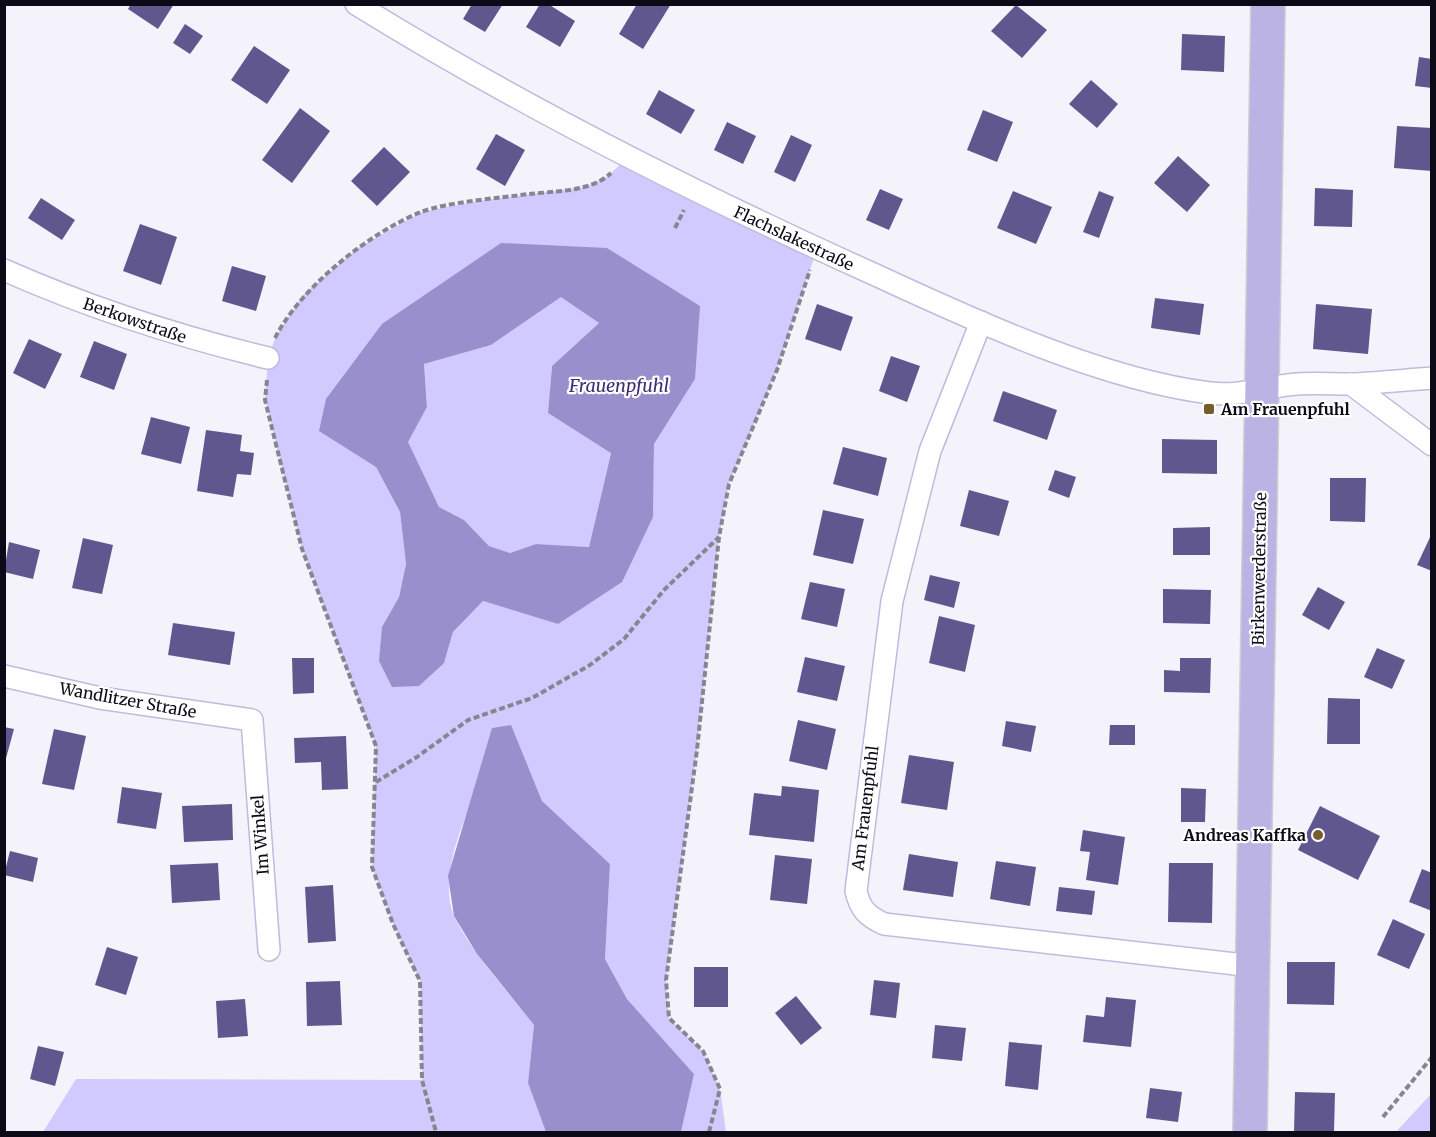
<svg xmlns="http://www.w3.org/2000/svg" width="1436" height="1137" font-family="Merriweather,serif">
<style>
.green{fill:#d1cafe;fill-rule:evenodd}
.water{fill:#988fcc;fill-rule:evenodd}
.building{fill:#61578f}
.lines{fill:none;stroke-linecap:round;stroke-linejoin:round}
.minor-casing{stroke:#bfbbde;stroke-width:24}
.primary-casing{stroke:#ceced0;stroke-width:36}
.path{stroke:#87858f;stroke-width:4;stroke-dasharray:6 3;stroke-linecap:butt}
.minor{stroke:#fff;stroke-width:21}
.primary{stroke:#bcb3e5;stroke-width:33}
.poi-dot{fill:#775d2e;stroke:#fff;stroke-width:2}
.labels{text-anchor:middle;stroke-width:4.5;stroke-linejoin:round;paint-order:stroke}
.street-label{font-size:16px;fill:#0c0a16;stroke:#fff}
.poi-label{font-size:16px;font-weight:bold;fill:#0c0a16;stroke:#fff;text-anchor:start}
.water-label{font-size:18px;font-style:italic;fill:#3e2c74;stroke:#fff}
</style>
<rect width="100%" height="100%" fill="#f4f3fb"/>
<g class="green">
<path d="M627,158l190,91 -40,121 -48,114 -10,53 -22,213 -31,230 3,38 34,33 17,38 6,43h-45l13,-58 -67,-75 -22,-40 5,-95 -68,-63 -32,-76c-23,47 -80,141 -55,193 20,40 52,72 79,107l-6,58 18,49h-503l33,-53 346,1 -2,-99 -27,-57 -21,-57 4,-121 -74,-197 -37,-149 3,-42 8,-22 27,-41 55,-47 64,-36 56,-11 107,-14 23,-11zM607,248l88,131 -41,65 -1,73 -95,107 -75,-23 -30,31 -9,31 -62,-36 17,-30 7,-33 -6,-52 -24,-45 6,-143z"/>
<path d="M562,296l37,27 -47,43 -4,47 63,39 -22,95 -53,-3 -26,9 -21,-7 -25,-26 -25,-13 -32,-65 20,-35 -3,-43 67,-19z"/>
<path d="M1431,1094v38h-35z"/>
</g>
<g class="water">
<path d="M501,243l106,5 93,58 -5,73 -41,65 -1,73 -31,65 -64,42 -75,-23 -30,31 -9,31 -25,23 -27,1 -13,-26 3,-34 17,-30 7,-33 -6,-52 -24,-45 -57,-36 7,-32 56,-75zM561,297l38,26 -47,43 -4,47 63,40 -22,94 -53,-3 -26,9 -21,-7 -25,-26 -25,-13 -31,-65 19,-35 -3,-43 67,-19z"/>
<path d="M511,725l31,76 68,63 -5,95 22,40 67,75 -13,58h-135l-18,-49 6,-58 -57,-71 -23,-38 -6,-40 44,-148z"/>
</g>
<g class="building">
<path d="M131,4h43l-16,25 -30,-20z"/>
<path d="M472,4h31l-18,28 -22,-13z"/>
<path d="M540,4h8l27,17 -15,26 -34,-20z"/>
<path d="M637,4h34l-28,45 -24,-15z"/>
<path d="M1016,5l31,25 -25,28 -31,-27z"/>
<path d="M185,24l18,12 -13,18 -17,-11z"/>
<path d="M1182,34l43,2 -1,36 -43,-2z"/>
<path d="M254,46l36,24 -23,34 -36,-24z"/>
<path d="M1419,57l13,2v29l-17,-2z"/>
<path d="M1091,80l27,24 -21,24 -28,-24z"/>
<path d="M659,90l36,20 -14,24 -35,-20z"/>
<path d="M300,108l30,23 -38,52 -30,-23z"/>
<path d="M983,110l30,12 -16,40 -30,-12z"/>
<path d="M727,122l29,14 -13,28 -29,-14z"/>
<path d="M1397,126l35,2v43l-38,-3z"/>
<path d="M496,134l29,16 -20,36 -29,-17z"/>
<path d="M791,135l21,10 -17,37 -21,-10z"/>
<path d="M384,147l26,25 -33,34 -26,-25z"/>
<path d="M1178,156l32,29 -23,27 -33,-29z"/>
<path d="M1315,188l38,2 -1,37 -38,-1z"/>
<path d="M880,189l23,10 -14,31 -23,-10z"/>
<path d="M1013,191l39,16 -16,37 -39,-16z"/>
<path d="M1099,191l15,6 -15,41 -16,-6z"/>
<path d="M41,198l34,22 -13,20 -34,-22z"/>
<path d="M140,224l37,13 -16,48 -38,-14z"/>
<path d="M232,266l34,10 -10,35 -34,-10z"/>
<path d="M1155,298l49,6 -4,31 -49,-7z"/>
<path d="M817,304l36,13 -12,34 -36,-12z"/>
<path d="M1316,304l56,5 -4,45 -55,-5z"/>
<path d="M29,339l33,15 -17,35 -32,-16z"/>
<path d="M94,341l33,13 -13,36 -34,-13z"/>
<path d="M891,356l29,10 -13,36 -28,-11z"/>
<path d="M1003,391l54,19 -10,30 -54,-19z"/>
<path d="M151,417l39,10 -9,37 -40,-10z"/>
<path d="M206,430l36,5 -2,16 14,2 -3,22 -14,-1 -4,23 -36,-6z"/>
<path d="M1162,439l55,1v34l-55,-1z"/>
<path d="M843,447l44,11 -9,38 -45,-12z"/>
<path d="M1055,470l21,7 -7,21 -21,-8z"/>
<path d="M1330,478h36l-1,44 -35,-1z"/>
<path d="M969,490l40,11 -10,35 -39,-10z"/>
<path d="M823,510l41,9 -11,45 -40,-9z"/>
<path d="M1210,527v28h-37v-27z"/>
<path d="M1432,533v38l-15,-6z"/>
<path d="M83,538l30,7 -11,49 -30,-6z"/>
<path d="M9,542l31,8 -7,29 -29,-7z"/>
<path d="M930,575l30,7 -6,26 -30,-8z"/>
<path d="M810,582l35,7 -8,38 -36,-8z"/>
<path d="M1318,587l27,15 -16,28 -27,-15z"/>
<path d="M1163,589l48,1 -1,34 -47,-1z"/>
<path d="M939,616l36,9 -10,47 -36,-9z"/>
<path d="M173,623l62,9 -5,33 -62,-10z"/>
<path d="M1377,648l28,12 -13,29 -28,-12z"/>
<path d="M805,657l40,9 -8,35 -40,-9z"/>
<path d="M292,658h22v35l-21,1z"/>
<path d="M1180,658h31l-1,35 -46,-1v-22l16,1z"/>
<path d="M1328,698l32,1v45h-33z"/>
<path d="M798,720l38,9 -9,41 -38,-9z"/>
<path d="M1006,721l30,5 -5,26 -29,-6z"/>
<path d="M1110,725h25v20h-26z"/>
<path d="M4,727l10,2 -9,33h-1z"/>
<path d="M54,729l32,7 -12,54 -32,-6z"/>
<path d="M346,736l2,53 -26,1 -1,-28 -26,1 -1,-25z"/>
<path d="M909,755l45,7 -7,48 -46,-7z"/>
<path d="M782,786l37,4 -5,52 -65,-7 5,-42 27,3z"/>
<path d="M122,787l40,6 -6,36 -39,-6z"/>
<path d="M1181,788l25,1 -1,33h-24z"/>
<path d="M232,804l1,36 -49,2 -2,-36z"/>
<path d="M1320,806l60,30 -22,44 -60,-30z"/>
<path d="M1083,830l42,7 -7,48 -32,-5 4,-28 -10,-1z"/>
<path d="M10,851l28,7 -5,24 -29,-7z"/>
<path d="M909,854l49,8 -5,35 -50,-7z"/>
<path d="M775,855l37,4 -5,45 -37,-4z"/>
<path d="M996,861l40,6 -6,39 -40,-7z"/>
<path d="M218,863l2,37 -48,3 -2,-38z"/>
<path d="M1169,863h44l-1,60 -44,-1z"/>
<path d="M1422,869l10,4v38l-23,-9z"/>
<path d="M333,885l3,56 -28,2 -3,-56z"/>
<path d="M1059,887l36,4 -3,24 -36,-4z"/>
<path d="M1393,919l32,15 -16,35 -32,-14z"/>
<path d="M107,947l31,10 -12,38 -31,-10z"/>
<path d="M1287,962h48l-1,43 -47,-1z"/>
<rect x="694" y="967" width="34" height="40"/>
<path d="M874,980l26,3 -4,35 -26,-3z"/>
<path d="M340,981l2,44 -35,1 -1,-44z"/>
<path d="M796,996l26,32 -21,17 -26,-32z"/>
<path d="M1106,997l30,3 -5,47 -48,-5 3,-27 18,2z"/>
<path d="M245,999l3,37 -30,2 -2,-37z"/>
<path d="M935,1025l31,3 -4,33 -30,-3z"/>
<path d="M1009,1042l33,3 -4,45 -33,-4z"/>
<path d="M38,1046l26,6 -9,34 -25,-7z"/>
<path d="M1150,1088l32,4 -4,30 -32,-4z"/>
<path d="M1295,1092l40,1 -1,39h-40z"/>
</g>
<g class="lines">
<defs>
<g id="minor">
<path d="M356,4c168,104 344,192 524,273 97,45 224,103 330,116 29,4 58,-7 87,-9 18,-1 35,0 53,0 27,-1 54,-4 82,-6"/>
<path d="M4,270c86,38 173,66 264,88"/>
<path d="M981,322l-51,129 -38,150 -36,290c4,18 11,25 28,33l369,42"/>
<path d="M1351,384l81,61"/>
<path d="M4,676l96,22 152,22 17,230"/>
</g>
<path id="primary" d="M1250,1132l18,-1128"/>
</defs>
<use href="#minor" class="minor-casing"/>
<use href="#primary" class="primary-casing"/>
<g class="path">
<path d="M675,228l9,-18"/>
<path d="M275,338c26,-51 94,-105 146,-126 26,-10 78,-14 108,-18 26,-3 62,-2 82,-21"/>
<path d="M267,380l-2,20 37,149 74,197 -4,121 21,57 27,57 2,99 14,52"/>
<path d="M376,782l41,-25 51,-37 64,-22 58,-33 34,-26 40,-49 55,-53"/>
<path d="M1383,1117l49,-60"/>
<path d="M709,1132l11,-43 -17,-38 -34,-33 -3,-38 31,-230 22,-213 10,-53 48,-114 33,-100"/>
</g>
<use href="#minor" class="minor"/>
<use href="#primary" class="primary"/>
</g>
<g class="poi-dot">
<rect x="1203" y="403" width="12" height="12" rx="3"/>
<circle cx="1318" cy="835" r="6"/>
</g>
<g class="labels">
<g class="street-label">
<text transform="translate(794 238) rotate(25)" y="6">Flachslakestraße</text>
<text transform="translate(135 320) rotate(19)" y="6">Berkowstraße</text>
<text transform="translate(1259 569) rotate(-89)" y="6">Birkenwerderstraße</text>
<text transform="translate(128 700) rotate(10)" y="6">Wandlitzer Straße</text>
<text transform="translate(865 808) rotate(-83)" y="6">Am Frauenpfuhl</text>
<text transform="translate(260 835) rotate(-94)" y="6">Im Winkel</text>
</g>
<g class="poi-label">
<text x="1221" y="415">Am Frauenpfuhl</text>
<text x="1306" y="841" text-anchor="end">Andreas Kaffka</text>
</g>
<g class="water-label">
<text x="619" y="392">Frauenpfuhl</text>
</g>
</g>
<rect width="1436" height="1137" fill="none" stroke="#0c0a16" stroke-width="12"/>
</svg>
